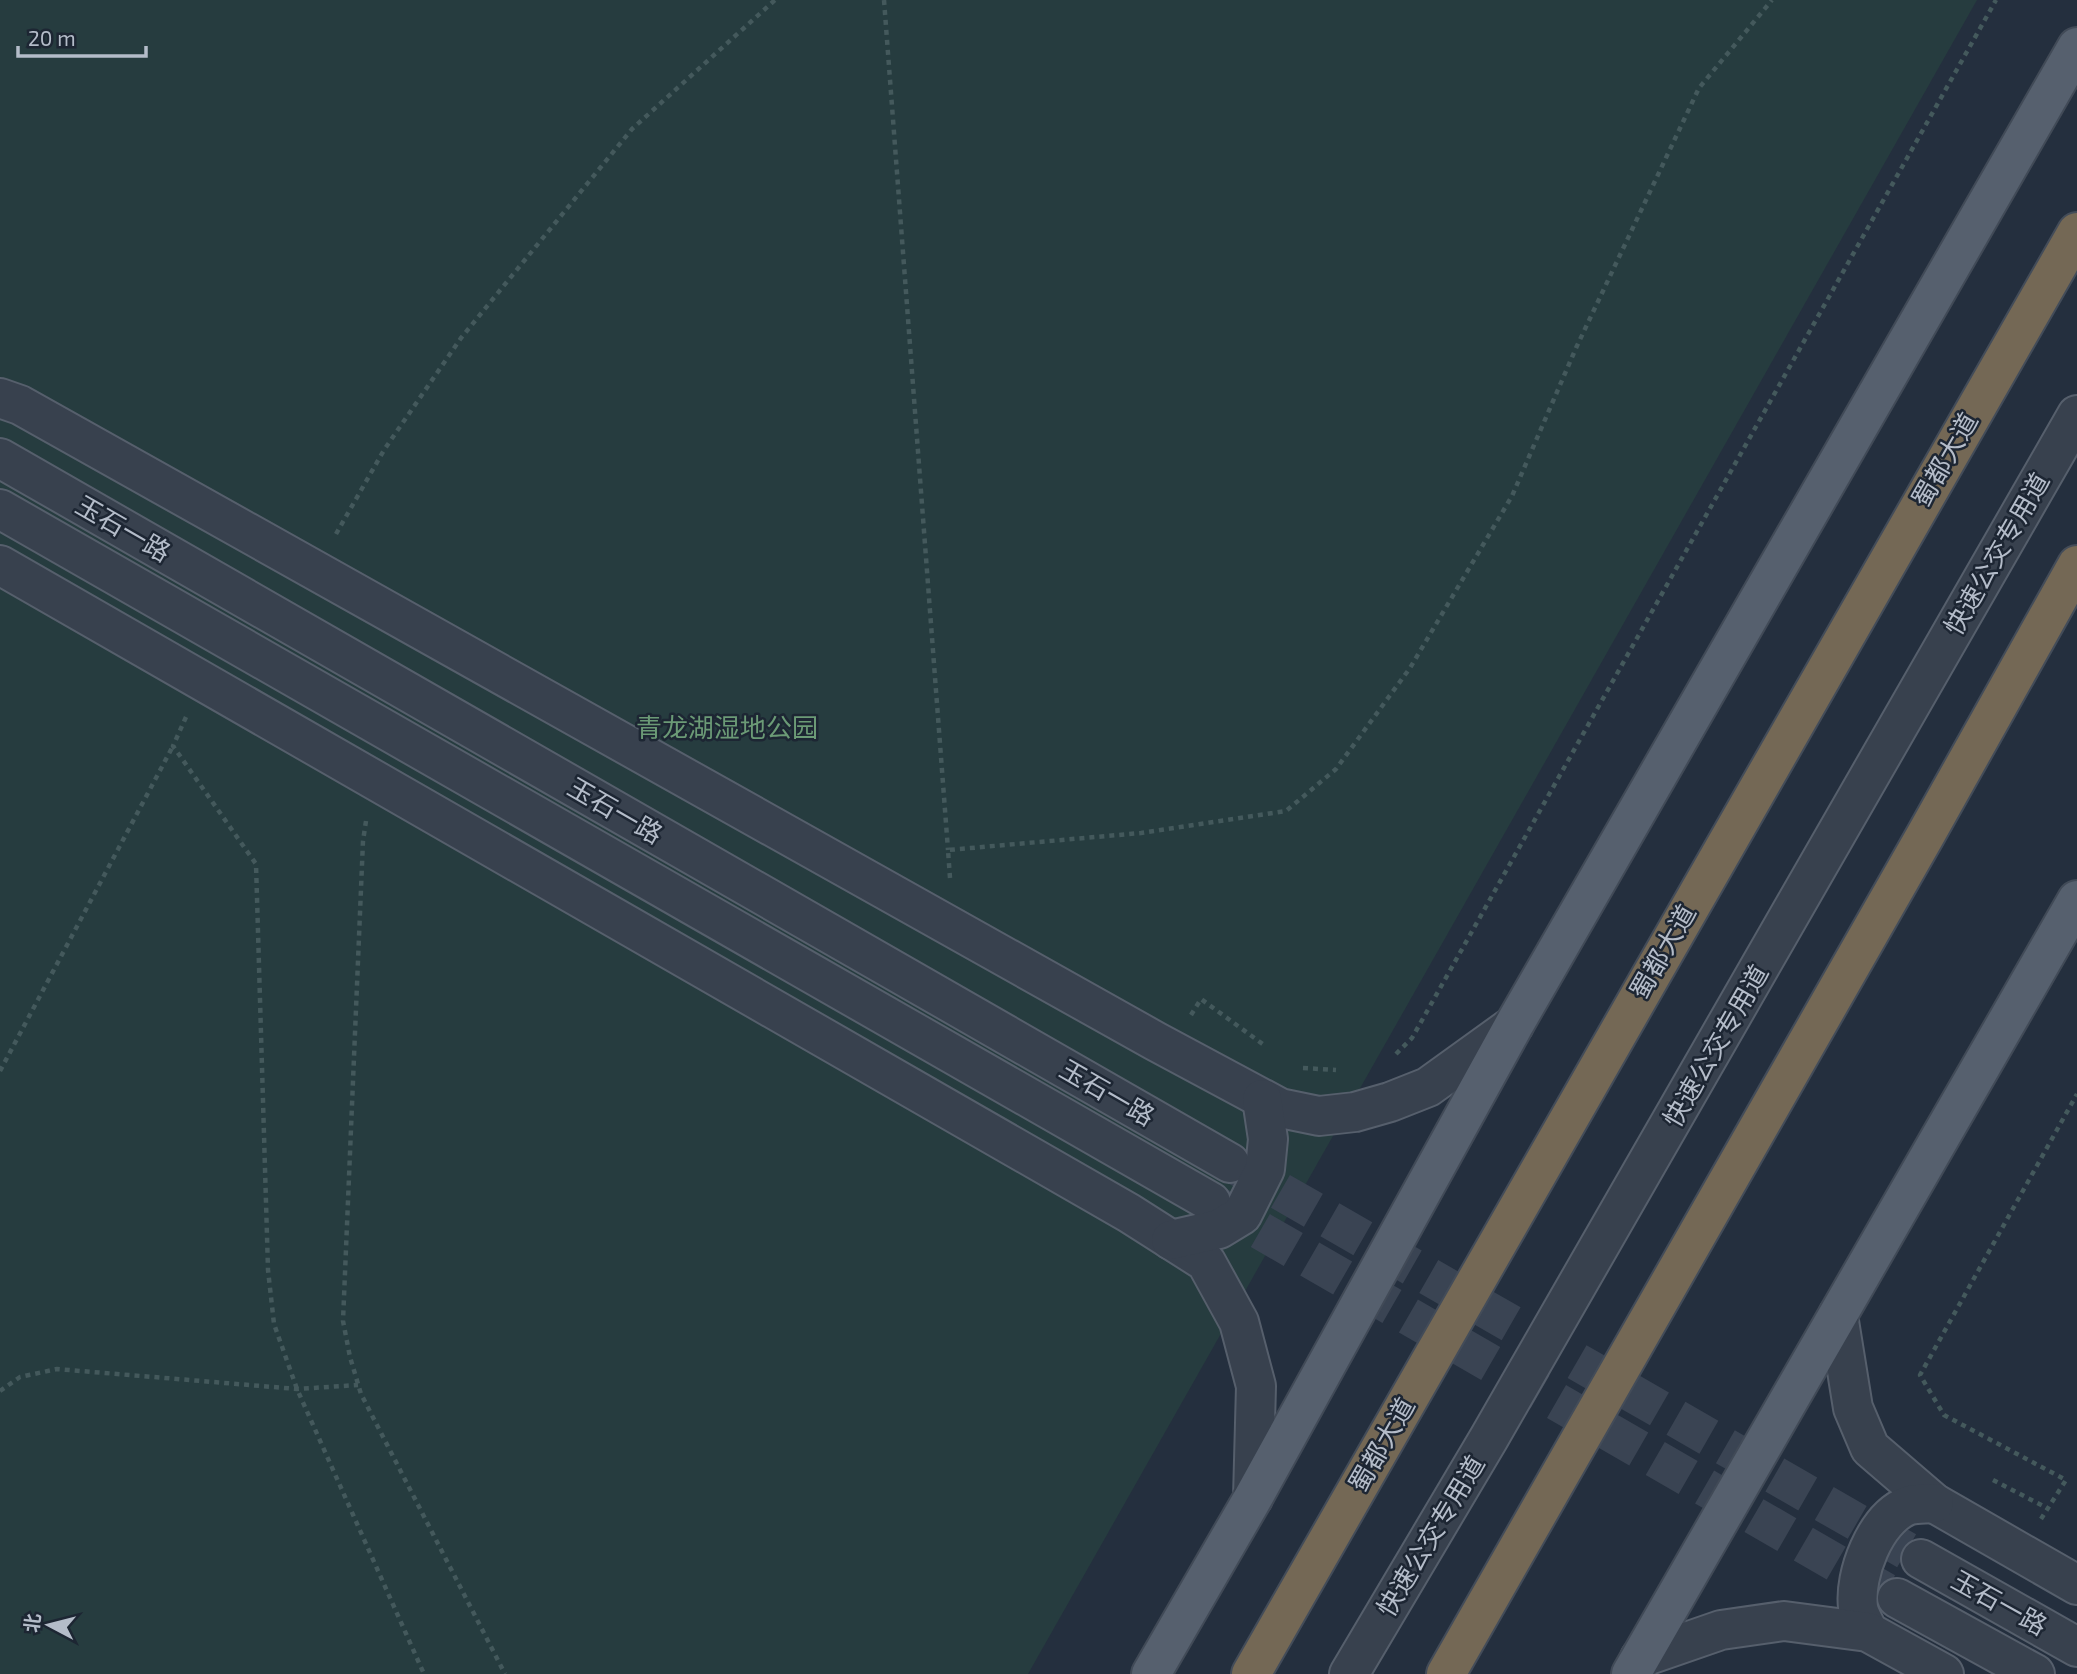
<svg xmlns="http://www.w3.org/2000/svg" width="2077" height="1674" font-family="'Exo 2','Noto Sans SC',sans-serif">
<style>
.green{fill:#263c3f}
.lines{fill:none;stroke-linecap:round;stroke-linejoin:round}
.minor-tunnel{stroke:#3a4453;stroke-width:38;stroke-dasharray:38 19;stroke-linecap:butt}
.minor-casing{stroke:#565f6c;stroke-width:42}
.major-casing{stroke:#414a57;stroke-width:42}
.highway-casing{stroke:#434c59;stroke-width:42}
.path{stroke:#44595c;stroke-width:4.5;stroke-dasharray:5 5;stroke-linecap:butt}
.minor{stroke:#38414e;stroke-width:38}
.major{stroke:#56606e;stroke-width:38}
.highway{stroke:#746855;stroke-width:38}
.labels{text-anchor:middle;stroke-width:5;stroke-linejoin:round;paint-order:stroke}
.street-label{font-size:26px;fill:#b4bcc9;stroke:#1d2633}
.park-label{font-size:26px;fill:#6b9a76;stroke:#1d2633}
</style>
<rect width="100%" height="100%" fill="#242f3e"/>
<path class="green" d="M0,0h1977l-949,1674h-1028z"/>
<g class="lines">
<g class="minor-tunnel">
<path d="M1231,1163l690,396"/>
<path d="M1211,1202l677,391"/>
</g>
<defs>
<g id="minor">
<path d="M0,398l20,7 1135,636 125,67 39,8 36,-4 35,-10 38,-15 86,-62"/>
<path d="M0,458l1230,705"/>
<path d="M0,509l1211,693"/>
<path d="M0,565l1129,648 77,49 33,60 17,64 -3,112"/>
<path d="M1171,1240l48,-11 23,-14 23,-46 3,-30 -6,-40"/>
<path d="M1838,1315l15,93 17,40 64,55 143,82"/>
<path d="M1921,1559l156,88"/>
<path d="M1897,1598l138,76"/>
<path d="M1868,1632c-3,-8 -9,-17 -10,-25 -4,-32 17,-88 49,-101 7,-3 19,-2 27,-3"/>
<path d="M1640,1658l81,-28 63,-9 84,11 76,42"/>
<path d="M1349,1674l140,-236 588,-1023"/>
</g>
<g id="major">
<path d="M1151,1674l102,-176 261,-473 563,-978"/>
<path d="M1631,1674l446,-774"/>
</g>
<g id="highway">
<path d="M1251,1674l826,-1442"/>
<path d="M1446,1674l479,-838 152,-271"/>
</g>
</defs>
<use href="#minor" class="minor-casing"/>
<use href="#major" class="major-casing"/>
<use href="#highway" class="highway-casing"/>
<g class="path">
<path d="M884,0l64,850"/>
<path d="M336,534l48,-84 77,-112 171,-209 143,-129"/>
<path d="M186,717l-13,29 83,118 12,406 6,54 23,65 127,285"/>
<path d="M366,821l-3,20 -20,480 7,36 11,37 144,280"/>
<path d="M950,878l-2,-28 193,-17 145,-22 50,-42 74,-101 102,-172 64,-148 123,-260 73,-88"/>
<path d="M1191,1015l10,-16 63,46"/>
<path d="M1396,1054l16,-16 584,-1038"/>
<path d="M1303,1068l33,2"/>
<path d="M0,1071l173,-325"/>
<path d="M0,1391l20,-14 37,-8 240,20 61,-4"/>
<path d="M1993,1480l54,28"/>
<path d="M2041,1519l25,-39 -122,-65 -24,-40 157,-281"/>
</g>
<use href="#minor" class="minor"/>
<use href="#major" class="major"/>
<use href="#highway" class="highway"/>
</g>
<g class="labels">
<g class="street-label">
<text transform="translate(1945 460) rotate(-60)" y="9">蜀都大道</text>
<text transform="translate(123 529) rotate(30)" y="9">玉石一路</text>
<text transform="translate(1997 554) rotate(-60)" y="9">快速公交专用道</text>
<text transform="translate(615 811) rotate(30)" y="9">玉石一路</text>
<text transform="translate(1663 952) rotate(-60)" y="9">蜀都大道</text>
<text transform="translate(1716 1046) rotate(-60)" y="9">快速公交专用道</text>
<text transform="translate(1107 1093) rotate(30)" y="9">玉石一路</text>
<text transform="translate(1382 1445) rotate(-60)" y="9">蜀都大道</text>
<text transform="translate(1431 1536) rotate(-59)" y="9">快速公交专用道</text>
<text transform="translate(1999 1603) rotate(29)" y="9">玉石一路</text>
</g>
<g class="park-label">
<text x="727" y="737">青龙湖湿地公园</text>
</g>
</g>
<g transform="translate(49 1625) rotate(277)" stroke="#1d2633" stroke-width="5" paint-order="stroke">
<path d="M0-5L12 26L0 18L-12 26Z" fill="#b4bcc9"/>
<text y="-10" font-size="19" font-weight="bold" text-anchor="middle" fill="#b4bcc9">北</text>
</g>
<path d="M18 46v10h128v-10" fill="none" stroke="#b4bcc9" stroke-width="3.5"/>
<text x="28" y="46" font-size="21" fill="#b4bcc9" stroke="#1d2633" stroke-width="5" paint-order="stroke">20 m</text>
</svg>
